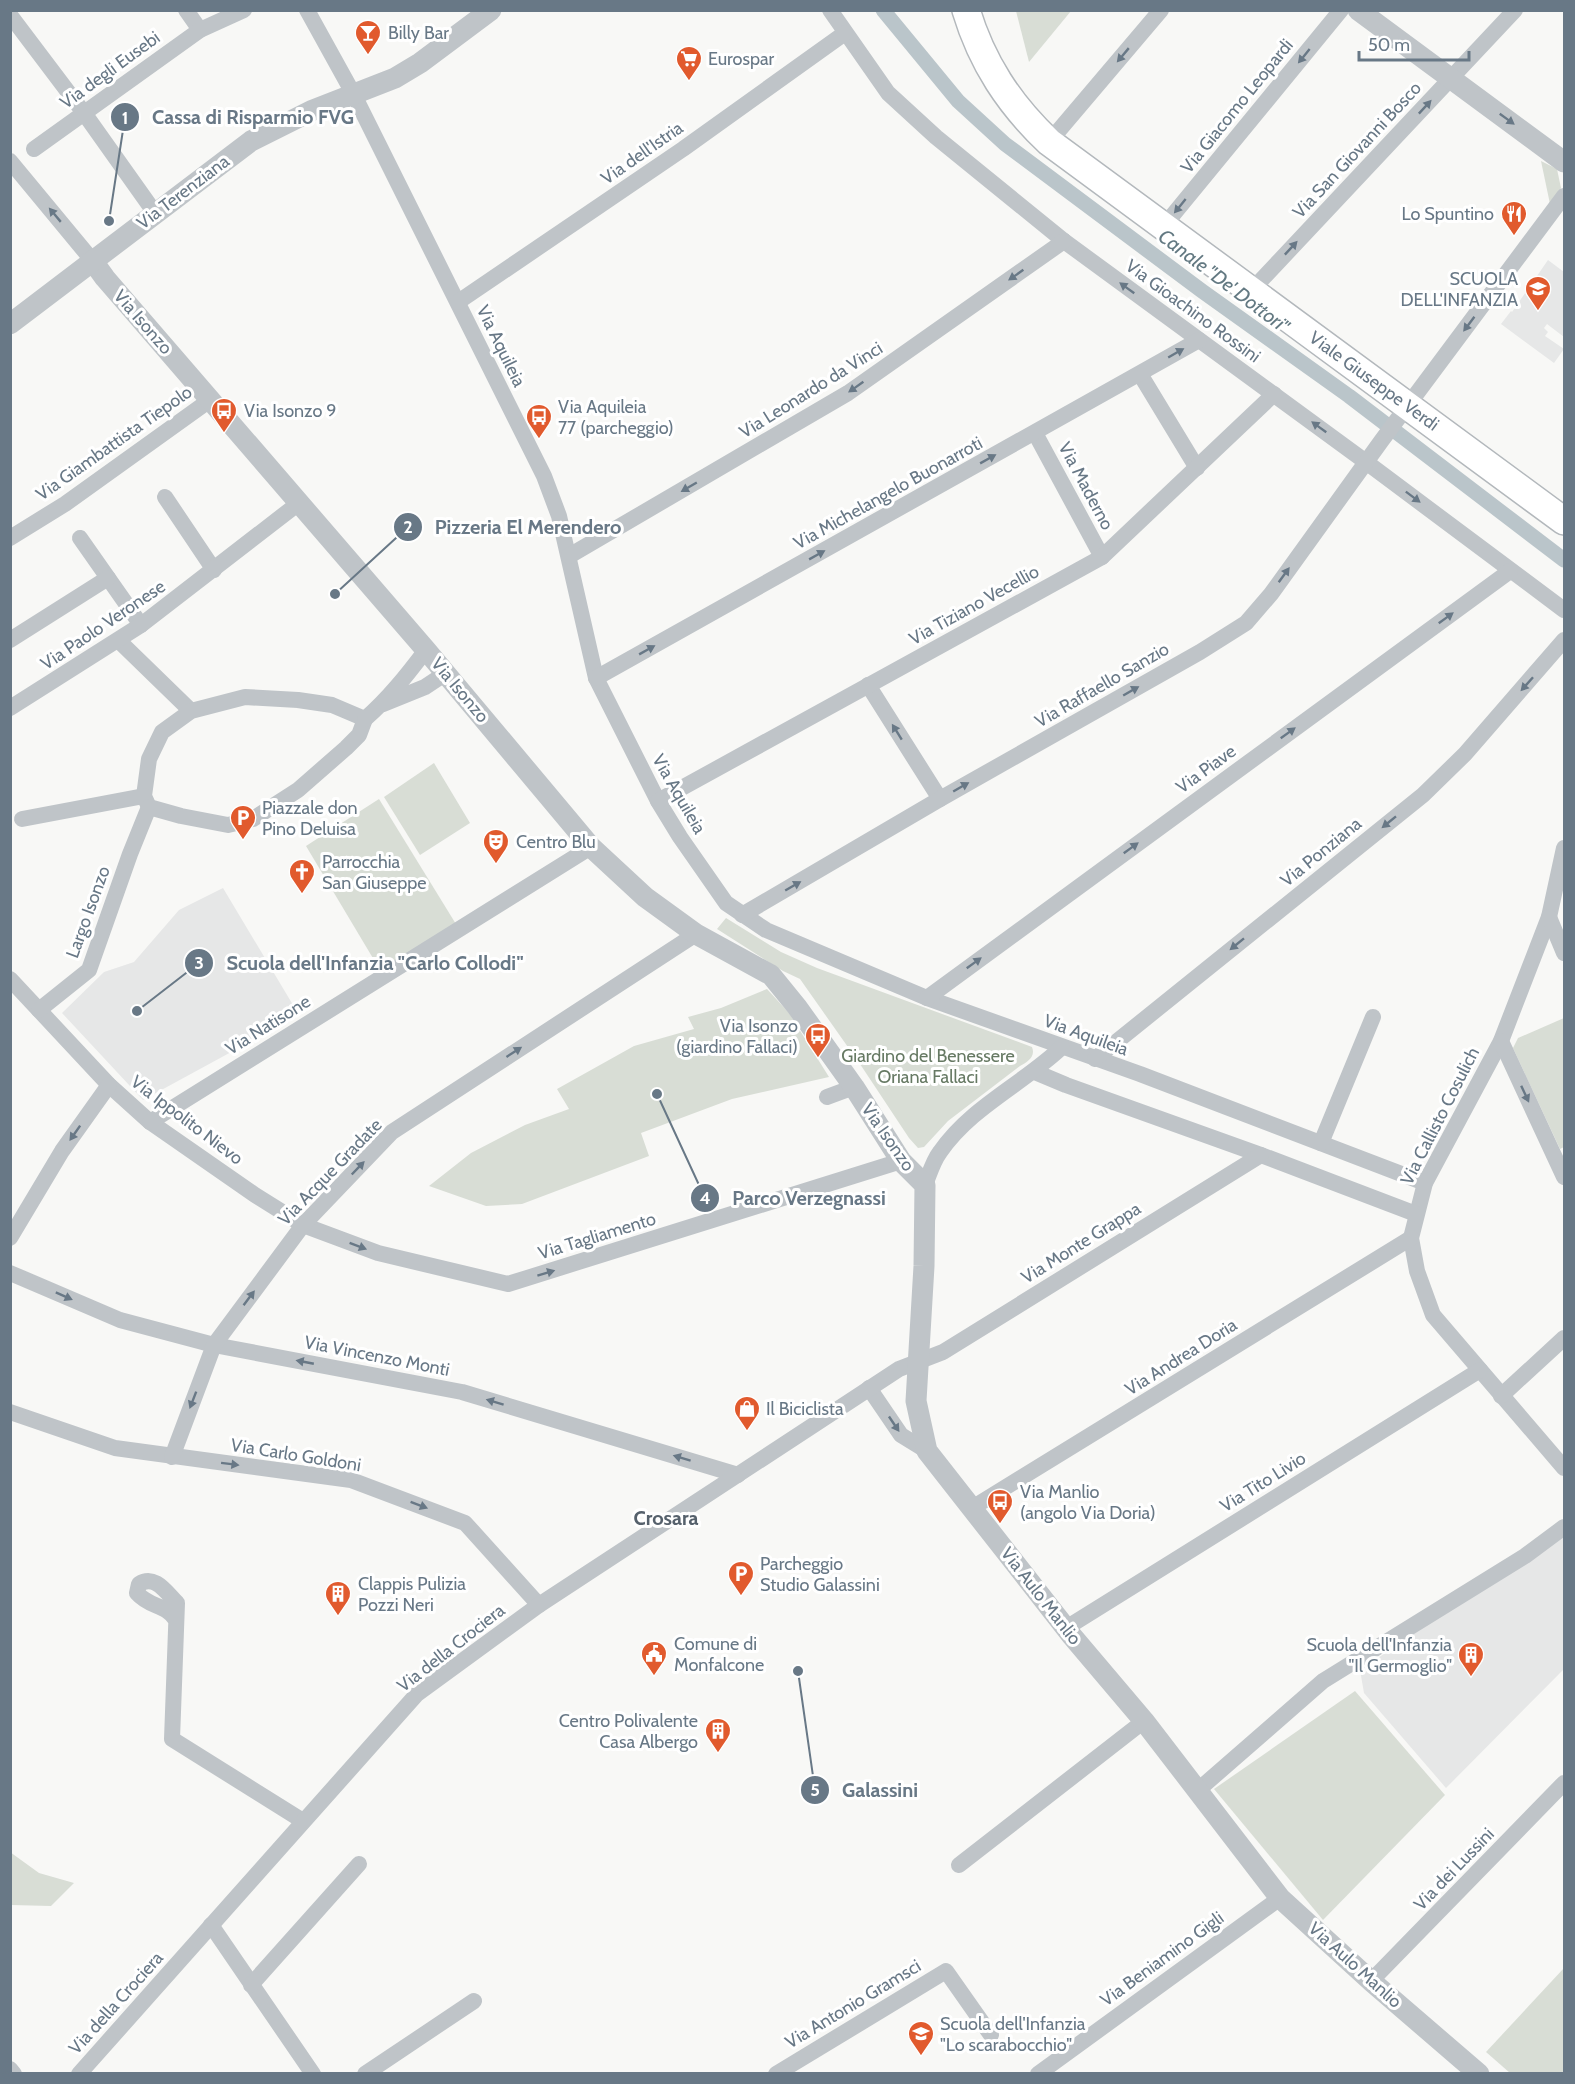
<svg xmlns="http://www.w3.org/2000/svg" width="1575" height="2084" font-family="Cabin,sans-serif">
<style>
.built{fill:#e6e7e7}
.green{fill:#d8ddd5}
.lines{fill:none;stroke-linecap:round;stroke-linejoin:round}
.canal{stroke:#bac5ca;stroke-width:15}
.primary-casing{stroke:#b3b8bc;stroke-width:30}
.minor{stroke:#bfc4c8;stroke-width:16}
.tertiary{stroke:#bfc4c8;stroke-width:21}
.primary{stroke:#fff;stroke-width:27}
.oneway{fill:#687886}
.labels{text-anchor:middle;stroke-width:6;stroke-linejoin:round;paint-order:stroke}
.poi-label{font-size:18px;fill:#687886;stroke:#fff;text-anchor:start}
.street-label{font-size:18px;fill:#687886;stroke:#fff}
.park-label{font-size:18px;fill:#667963;stroke:#fff}
.water-label{font-size:20px;font-style:italic;fill:#637982;stroke:#fff}
.neighbourhood-label{font-size:20px;font-weight:bold;fill:#56616c;stroke:#fff}
.leader{fill:none;stroke:#687886;stroke-width:2}
.callout-dot{fill:#687886;stroke:#fff;stroke-width:2}
.mark-label{font-size:18px;text-anchor:middle;font-weight:bold;fill:#fff}
.callout-label{font-size:20px;text-anchor:middle;font-weight:bold;fill:#687886;stroke:#fff;stroke-width:6;stroke-linejoin:round;paint-order:stroke}
</style>
<rect width="100%" height="100%" fill="#f8f8f6"/>
<g class="built">
<path d="M1548,260l16,12v65l-17,-13 -3,4 4,4 -3,4 19,13 -10,14 -53,-39 10,-13 1,1z"/>
<path d="M223,888l76,127 -156,85 -81,-87 42,-41 30,-10 45,-52z"/>
<path d="M1564,1533v136l-118,119 -82,-95 -4,-23z"/>
</g>
<g class="green">
<path d="M1016,11v-1l55,1 -42,51z"/>
<path d="M1541,161l16,8 4,19 -11,16z"/>
<path d="M434,763l36,60 -50,32 -36,-58z"/>
<path d="M379,799l80,130 -76,46 -77,-129z"/>
<path d="M726,918l55,34 36,16 215,79c4,10 -5,15 -12,19l-72,55 -24,26 -6,1 -9,-10 -47,-71 -62,-88 -17,-8 -66,-42z"/>
<path d="M767,989l22,24 40,64 -97,22 -91,34 8,23 -127,48 -36,2 -57,-20 42,-33 54,-28 44,-16 -12,-20 77,-43 60,-17 -6,-12 33,-9z"/>
<path d="M1564,1018v129l-4,2 -47,-101 5,-10z"/>
<path d="M1355,1691l90,104 -122,125 -109,-131z"/>
<path d="M10,1852l29,21 35,10 -23,23 -40,-1z"/>
<path d="M1564,1968v105h-54l-24,-21z"/>
</g>
<g class="lines">
<path class="canal" d="M883,10l75,91 47,43 197,147 147,105 215,164"/>
<defs>
<path id="primary" d="M966,10c16,53 43,94 83,132l515,379"/>
</defs>
<use href="#primary" class="primary-casing"/>
<g class="minor">
<path d="M186,10l14,20"/>
<path d="M307,10l47,85 190,381 15,40 37,162 62,123 22,36 46,66 40,27 161,68 213,76 285,109"/>
<path d="M830,10l58,83 48,44 128,104 302,221 198,148"/>
<path d="M10,15l74,98 71,100"/>
<path d="M1049,142l112,-132"/>
<path d="M34,149l166,-119 44,-20"/>
<path d="M10,161l82,99"/>
<path d="M1163,227l178,-217"/>
<path d="M1251,291l264,-281"/>
<path d="M458,302l225,-153 162,-116"/>
<path d="M1140,374l57,94"/>
<path d="M1035,433l67,124"/>
<path d="M165,497l49,73"/>
<path d="M10,538l55,-34 145,-104"/>
<path d="M80,538l61,87"/>
<path d="M569,556l279,-163 216,-152"/>
<path d="M10,640l98,-62"/>
<path d="M119,641l72,70"/>
<path d="M596,678l603,-338"/>
<path d="M868,685l72,114"/>
<path d="M245,697l53,3 34,5 33,14 -6,16 -13,13 -48,42 -45,29 -25,6 -47,-9 -32,-9 -5,-11 5,-37 13,-27 29,-21z"/>
<path d="M383,704l42,-17 21,-14"/>
<path d="M10,708l131,-83 158,-122"/>
<path d="M365,719c24,-21 42,-44 61,-69"/>
<path d="M658,801l444,-244 172,-163"/>
<path d="M22,819l122,-23"/>
<path d="M1564,848l-15,69 -48,124 -76,142 -14,55 6,33 16,44 131,153"/>
<path d="M742,915l198,-116 260,-147 46,-29 25,-29 111,-154 182,-244"/>
<path d="M1549,917l15,36"/>
<path d="M10,979l99,106 41,37 105,73 48,30 75,28 130,31 393,-123"/>
<path d="M927,998l583,-427"/>
<path d="M39,1010l50,-40 41,-116 19,-47"/>
<path d="M1501,1041l63,136"/>
<path d="M1095,1059l328,-264 42,-41 99,-114"/>
<path d="M1035,1072l31,13 195,70 155,59"/>
<path d="M827,1097l27,-10"/>
<path d="M150,1122l441,-275"/>
<path d="M1321,1143l52,-126"/>
<path d="M925,1185c4,-10 8,-24 15,-33 31,-45 83,-68 122,-105"/>
<path d="M10,1238l52,-87 47,-66"/>
<path d="M10,1273l110,47 94,25 248,47 276,83"/>
<path d="M869,1388l32,47 26,16"/>
<path d="M1501,1396l63,-58"/>
<path d="M10,1412l105,36 236,32 114,43 74,82"/>
<path d="M172,1457l42,-112 89,-120 89,-93 304,-198"/>
<path d="M972,1508l439,-270"/>
<path d="M176,1620c-10,-16 -26,-12 -39,-27l2,-9c16,-10 27,8 38,19l-5,136 131,82"/>
<path d="M1066,1628l414,-258"/>
<path d="M1197,1791l126,-110 202,-125 39,-29"/>
<path d="M959,1865l185,-144"/>
<path d="M211,1925l102,149"/>
<path d="M1371,1981l193,-198"/>
<path d="M251,1985l108,-121"/>
<path d="M10,2069l4,5"/>
<path d="M79,2074l338,-380 122,-89 360,-236 44,-17 318,-197"/>
<path d="M365,2074l109,-73"/>
<path d="M776,2074l170,-103 45,64"/>
<path d="M1038,2074l242,-176"/>
</g>
<g class="tertiary">
<path d="M1358,10l206,152"/>
<path d="M92,260l13,18 321,372 165,197 54,50 51,37 75,41 26,32 57,80 47,74 24,24 -1,81 -8,135 11,50 145,185 72,85 136,177 91,83 108,93"/>
<path d="M10,324l241,-183 62,-31 82,-32 25,-15 71,-53"/>
</g>
<use href="#primary" class="primary"/>
</g>
<defs><path id="oneway-solid" d="M-6-.8H1V-3.2L6.5 0L1 3.2V.8H-6Z" transform="scale(1.5)"/></defs>
<g class="oneway">
<use href="#oneway-solid" transform="translate(1123 55) rotate(130)"/>
<use href="#oneway-solid" transform="translate(1304 56) rotate(129)"/>
<use href="#oneway-solid" transform="translate(1425 107) rotate(-47)"/>
<use href="#oneway-solid" transform="translate(1507 119) rotate(36)"/>
<use href="#oneway-solid" transform="translate(1180 206) rotate(129)"/>
<use href="#oneway-solid" transform="translate(55 215) rotate(-130)"/>
<use href="#oneway-solid" transform="translate(1291 248) rotate(-47)"/>
<use href="#oneway-solid" transform="translate(1016 275) rotate(145)"/>
<use href="#oneway-solid" transform="translate(1127 288) rotate(-144)"/>
<use href="#oneway-solid" transform="translate(1469 324) rotate(127)"/>
<use href="#oneway-solid" transform="translate(1176 353) rotate(-30)"/>
<use href="#oneway-solid" transform="translate(856 387) rotate(145)"/>
<use href="#oneway-solid" transform="translate(1319 427) rotate(-144)"/>
<use href="#oneway-solid" transform="translate(988 459) rotate(-29)"/>
<use href="#oneway-solid" transform="translate(689 487) rotate(150)"/>
<use href="#oneway-solid" transform="translate(1413 497) rotate(37)"/>
<use href="#oneway-solid" transform="translate(817 555) rotate(-29)"/>
<use href="#oneway-solid" transform="translate(1284 575) rotate(-54)"/>
<use href="#oneway-solid" transform="translate(1446 618) rotate(-36)"/>
<use href="#oneway-solid" transform="translate(647 650) rotate(-29)"/>
<use href="#oneway-solid" transform="translate(1527 684) rotate(132)"/>
<use href="#oneway-solid" transform="translate(1131 691) rotate(-30)"/>
<use href="#oneway-solid" transform="translate(897 732) rotate(-122)"/>
<use href="#oneway-solid" transform="translate(1288 733) rotate(-36)"/>
<use href="#oneway-solid" transform="translate(961 787) rotate(-30)"/>
<use href="#oneway-solid" transform="translate(1389 822) rotate(141)"/>
<use href="#oneway-solid" transform="translate(1131 848) rotate(-36)"/>
<use href="#oneway-solid" transform="translate(793 886) rotate(-30)"/>
<use href="#oneway-solid" transform="translate(1237 944) rotate(141)"/>
<use href="#oneway-solid" transform="translate(974 963) rotate(-36)"/>
<use href="#oneway-solid" transform="translate(514 1052) rotate(-33)"/>
<use href="#oneway-solid" transform="translate(1525 1094) rotate(65)"/>
<use href="#oneway-solid" transform="translate(75 1133) rotate(125)"/>
<use href="#oneway-solid" transform="translate(358 1168) rotate(-46)"/>
<use href="#oneway-solid" transform="translate(358 1246) rotate(21)"/>
<use href="#oneway-solid" transform="translate(546 1273) rotate(-17)"/>
<use href="#oneway-solid" transform="translate(64 1296) rotate(24)"/>
<use href="#oneway-solid" transform="translate(249 1298) rotate(-53)"/>
<use href="#oneway-solid" transform="translate(305 1362) rotate(-169)"/>
<use href="#oneway-solid" transform="translate(193 1400) rotate(111)"/>
<use href="#oneway-solid" transform="translate(495 1402) rotate(-163)"/>
<use href="#oneway-solid" transform="translate(894 1424) rotate(56)"/>
<use href="#oneway-solid" transform="translate(682 1458) rotate(-163)"/>
<use href="#oneway-solid" transform="translate(230 1464) rotate(7)"/>
<use href="#oneway-solid" transform="translate(419 1505) rotate(21)"/>
</g>
<defs>
<symbol id="bar-pin" viewBox="-11 -11 22 30"><path d="M0 17L-7.5 6A9.5 9.5 0 1 1 7.5 6Z" fill="#e15a2d" stroke="#fff"/><path d="M-6-5H6L.8 .8V4.5H3.5V6h-7V4.5H-.8V.8Z" fill="#fff"/></symbol>
<symbol id="supermarket-pin" viewBox="-11 -11 22 30"><path d="M0 17L-7.5 6A9.5 9.5 0 1 1 7.5 6Z" fill="#e15a2d" stroke="#fff"/><path d="M-6-5.5h2.5l.6 2H6L4.5 2H-2.5L-4.4-4H-6ZM-1.5 3.2a1.3 1.3 0 1 0 .1 0ZM3 3.2a1.3 1.3 0 1 0 .1 0Z" fill="#fff"/></symbol>
<symbol id="restaurant-pin" viewBox="-11 -11 22 30"><path d="M0 17L-7.5 6A9.5 9.5 0 1 1 7.5 6Z" fill="#e15a2d" stroke="#fff"/><path d="M-5-6h1v4h1v-4h1v4h1v-4h1v5L-1.5 .5V6h-2V.5L-5-1ZM5-6V6H3V1.5H1.5Q1.5-4 5-6Z" fill="#fff"/></symbol>
<symbol id="school-pin" viewBox="-11 -11 22 30"><path d="M0 17L-7.5 6A9.5 9.5 0 1 1 7.5 6Z" fill="#e15a2d" stroke="#fff"/><path d="M0-5L7-2L0 1L-7-2ZM-4 1L0 2.5L4 1V4Q0 6-4 4Z" fill="#fff"/></symbol>
<symbol id="bus-pin" viewBox="-11 -11 22 30"><path d="M0 17L-7.5 6A9.5 9.5 0 1 1 7.5 6Z" fill="#e15a2d" stroke="#fff"/><path d="M-5-6H5V4H4V6H2V4H-2V6H-4V4H-5ZM-3.5-4V0h7V-4ZM-3.5 1.2v1.5H-2V1.2ZM2 1.2v1.5H3.5V1.2Z" fill="#fff"/></symbol>
<symbol id="parking-pin" viewBox="-11 -11 22 30"><path d="M0 17L-7.5 6A9.5 9.5 0 1 1 7.5 6Z" fill="#e15a2d" stroke="#fff"/><path d="M-3.5-5.5H1a3.5 3.5 0 0 1 0 7H-1V5.5H-3.5ZM-1-3.4V-.6H.8a1.4 1.4 0 0 0 0-2.8Z" fill="#fff"/></symbol>
<symbol id="theatre-pin" viewBox="-11 -11 22 30"><path d="M0 17L-7.5 6A9.5 9.5 0 1 1 7.5 6Z" fill="#e15a2d" stroke="#fff"/><path d="M-5-5.5Q0-4 5-5.5V0Q5 5 0 6Q-5 5-5 0ZM-3.3-2.5H-1v1.5H-3.3ZM1-2.5H3.3v1.5H1ZM-2.8 1Q0 5.5 2.8 1Z" fill="#fff"/></symbol>
<symbol id="church-pin" viewBox="-11 -11 22 30"><path d="M0 17L-7.5 6A9.5 9.5 0 1 1 7.5 6Z" fill="#e15a2d" stroke="#fff"/><path d="M-1.2-6h2.4v3.5h3.3v2.4h-3.3V6h-2.4V-.1h-3.3v-2.4h3.3Z" fill="#fff"/></symbol>
<symbol id="shop-pin" viewBox="-11 -11 22 30"><path d="M0 17L-7.5 6A9.5 9.5 0 1 1 7.5 6Z" fill="#e15a2d" stroke="#fff"/><path d="M-5-2.5h2.3a2.7 3.5 0 0 1 5.4 0H5L5.5 6h-11ZM-1.5-2.5h3a1.5 2.3 0 0 0-3 0Z" fill="#fff"/></symbol>
<symbol id="building-pin" viewBox="-11 -11 22 30"><path d="M0 17L-7.5 6A9.5 9.5 0 1 1 7.5 6Z" fill="#e15a2d" stroke="#fff"/><path d="M-4-6H4V6H1V3H-1V6H-4ZM-2.5-4.3h1.7v1.8h-1.7ZM.8-4.3h1.7v1.8H.8ZM-2.5-1h1.7V.8h-1.7ZM.8-1h1.7V.8H.8Z" fill="#fff"/></symbol>
<symbol id="civic-pin" viewBox="-11 -11 22 30"><path d="M0 17L-7.5 6A9.5 9.5 0 1 1 7.5 6Z" fill="#e15a2d" stroke="#fff"/><path d="M-.6-6.5H3V-4.5H.6V-3L4-1V1h2V6H-6V1h2V-1L-.6-3ZM-1.2 2.5V6h2.4V2.5Z" fill="#fff"/></symbol>
</defs>
<g fill-rule="evenodd">
<use href="#bar-pin" x="353" y="18" width="30" height="40"/>
<use href="#supermarket-pin" x="674" y="44" width="30" height="40"/>
<use href="#restaurant-pin" x="1499" y="199" width="30" height="40"/>
<use href="#school-pin" x="1523" y="274" width="30" height="40"/>
<use href="#bus-pin" x="209" y="396" width="30" height="40"/>
<use href="#bus-pin" x="524" y="402" width="30" height="40"/>
<use href="#parking-pin" x="228" y="803" width="30" height="40"/>
<use href="#theatre-pin" x="481" y="827" width="30" height="40"/>
<use href="#church-pin" x="287" y="857" width="30" height="40"/>
<use href="#bus-pin" x="803" y="1021" width="30" height="40"/>
<use href="#shop-pin" x="732" y="1394" width="30" height="40"/>
<use href="#bus-pin" x="985" y="1487" width="30" height="40"/>
<use href="#parking-pin" x="726" y="1559" width="30" height="40"/>
<use href="#building-pin" x="323" y="1579" width="30" height="40"/>
<use href="#civic-pin" x="639" y="1639" width="30" height="40"/>
<use href="#building-pin" x="1456" y="1640" width="30" height="40"/>
<use href="#building-pin" x="703" y="1716" width="30" height="40"/>
<use href="#school-pin" x="906" y="2019" width="30" height="40"/>
</g>
<g class="labels">
<g class="poi-label">
<text x="388" y="39">Billy Bar</text>
<text x="708" y="65">Eurospar</text>
<text x="1494" y="220" text-anchor="end">Lo Spuntino</text>
<text x="1518" y="285" text-anchor="end">SCUOLA<tspan x="1518" dy="21">DELL'INFANZIA</tspan></text>
<text x="558" y="413">Via Aquileia<tspan x="558" dy="21">77 (parcheggio)</tspan></text>
<text x="244" y="417">Via Isonzo 9</text>
<text x="262" y="814">Piazzale don<tspan x="262" dy="21">Pino Deluisa</tspan></text>
<text x="516" y="848">Centro Blu</text>
<text x="322" y="868">Parrocchia<tspan x="322" dy="21">San Giuseppe</tspan></text>
<text x="798" y="1032" text-anchor="end">Via Isonzo<tspan x="798" dy="21">(giardino Fallaci)</tspan></text>
<text x="766" y="1415">Il Biciclista</text>
<text x="1020" y="1498">Via Manlio<tspan x="1020" dy="21">(angolo Via Doria)</tspan></text>
<text x="760" y="1570">Parcheggio<tspan x="760" dy="21">Studio Galassini</tspan></text>
<text x="358" y="1590">Clappis Pulizia<tspan x="358" dy="21">Pozzi Neri</tspan></text>
<text x="674" y="1650">Comune di<tspan x="674" dy="21">Monfalcone</tspan></text>
<text x="1452" y="1651" text-anchor="end">Scuola dell'Infanzia<tspan x="1452" dy="21">"Il Germoglio"</tspan></text>
<text x="698" y="1727" text-anchor="end">Centro Polivalente<tspan x="698" dy="21">Casa Albergo</tspan></text>
<text x="940" y="2030">Scuola dell'Infanzia<tspan x="940" dy="21">"Lo scarabocchio"</tspan></text>
</g>
<g class="street-label">
<text transform="translate(110 70) rotate(-36)" y="6">Via degli Eusebi</text>
<text transform="translate(1237 106) rotate(-51)" y="6">Via Giacomo Leopardi</text>
<text transform="translate(1357 150) rotate(-47)" y="6">Via San Giovanni Bosco</text>
<text transform="translate(642 153) rotate(-35)" y="6">Via dell'Istria</text>
<text transform="translate(183 192) rotate(-37)" y="6">Via Terenziana</text>
<text transform="translate(1193 311) rotate(36)" y="6">Via Gioachino Rossini</text>
<text transform="translate(143 322) rotate(49)" y="6">Via Isonzo</text>
<text transform="translate(501 346) rotate(64)" y="6">Via Aquileia</text>
<text transform="translate(1374 381) rotate(36)" y="6">Viale Giuseppe Verdi</text>
<text transform="translate(811 390) rotate(-32)" y="6">Via Leonardo da Vinci</text>
<text transform="translate(114 443) rotate(-35)" y="6">Via Giambattista Tiepolo</text>
<text transform="translate(1086 486) rotate(62)" y="6">Via Maderno</text>
<text transform="translate(888 493) rotate(-29)" y="6">Via Michelangelo Buonarroti</text>
<text transform="translate(974 605) rotate(-29)" y="6">Via Tiziano Vecellio</text>
<text transform="translate(103 625) rotate(-34)" y="6">Via Paolo Veronese</text>
<text transform="translate(1102 685) rotate(-30)" y="6">Via Raffaello Sanzio</text>
<text transform="translate(460 690) rotate(50)" y="6">Via Isonzo</text>
<text transform="translate(1206 769) rotate(-36)" y="6">Via Piave</text>
<text transform="translate(679 794) rotate(60)" y="6">Via Aquileia</text>
<text transform="translate(1321 852) rotate(-39)" y="6">Via Ponziana</text>
<text transform="translate(88 912) rotate(-70)" y="6">Largo Isonzo</text>
<text transform="translate(268 1025) rotate(-32)" y="6">Via Natisone</text>
<text transform="translate(1086 1035) rotate(20)" y="6">Via Aquileia</text>
<text transform="translate(1440 1116) rotate(-63)" y="6">Via Callisto Cosulich</text>
<text transform="translate(187 1120) rotate(37)" y="6">Via Ippolito Nievo</text>
<text transform="translate(888 1137) rotate(55)" y="6">Via Isonzo</text>
<text transform="translate(330 1172) rotate(-46)" y="6">Via Acque Gradate</text>
<text transform="translate(597 1236) rotate(-17)" y="6">Via Tagliamento</text>
<text transform="translate(1081 1243) rotate(-32)" y="6">Via Monte Grappa</text>
<text transform="translate(377 1356) rotate(11)" y="6">Via Vincenzo Monti</text>
<text transform="translate(1181 1357) rotate(-32)" y="6">Via Andrea Doria</text>
<text transform="translate(296 1455) rotate(9)" y="6">Via Carlo Goldoni</text>
<text transform="translate(1263 1482) rotate(-32)" y="6">Via Tito Livio</text>
<text transform="translate(1041 1596) rotate(52)" y="6">Via Aulo Manlio</text>
<text transform="translate(451 1648) rotate(-38)" y="6">Via della Crociera</text>
<text transform="translate(1454 1869) rotate(-46)" y="6">Via dei Lussini</text>
<text transform="translate(1162 1959) rotate(-36)" y="6">Via Beniamino Gigli</text>
<text transform="translate(1355 1965) rotate(42)" y="6">Via Aulo Manlio</text>
<text transform="translate(116 2003) rotate(-48)" y="6">Via della Crociera</text>
<text transform="translate(853 2004) rotate(-31)" y="6">Via Antonio Gramsci</text>
</g>
<g class="park-label">
<text x="928" y="1062">Giardino del Benessere<tspan x="928" dy="21">Oriana Fallaci</tspan></text>
</g>
<g class="water-label">
<text transform="translate(1224 281) rotate(37)" y="7">Canale "De' Dottori"</text>
</g>
<g class="neighbourhood-label">
<text x="666" y="1525">Crosara</text>
</g>
</g>
<path class="leader" d="M109 221L125 117M335 594L408 527M137 1011L199 963M657 1094L705 1198M798 1671L815 1790"/>
<g class="callout-dot">
<circle cx="109" cy="221" r="6"/>
<circle cx="335" cy="594" r="6"/>
<circle cx="137" cy="1011" r="6"/>
<circle cx="657" cy="1094" r="6"/>
<circle cx="798" cy="1671" r="6"/>
<circle cx="125" cy="117" r="15"/>
<circle cx="408" cy="527" r="15"/>
<circle cx="199" cy="963" r="15"/>
<circle cx="705" cy="1198" r="15"/>
<circle cx="815" cy="1790" r="15"/>
</g>
<g class="mark-label">
<text x="125" y="124">1</text>
<text x="408" y="533">2</text>
<text x="199" y="969">3</text>
<text x="705" y="1204">4</text>
<text x="815" y="1796">5</text>
</g>
<g class="callout-label">
<text x="253" y="124">Cassa di Risparmio FVG</text>
<text x="528" y="534">Pizzeria El Merendero</text>
<text x="375" y="970">Scuola dell'Infanzia "Carlo Collodi"</text>
<text x="809" y="1205">Parco Verzegnassi</text>
<text x="880" y="1797">Galassini</text>
</g>
<rect width="1575" height="2084" fill="none" stroke="#687886" stroke-width="24"/>
<path d="M1359 51v9h110v-9" fill="none" stroke="#687886" stroke-width="3"/>
<text x="1368" y="51" font-size="18" fill="#687886" stroke="#ffffff" stroke-width="4.5" paint-order="stroke">50 m</text>
</svg>
